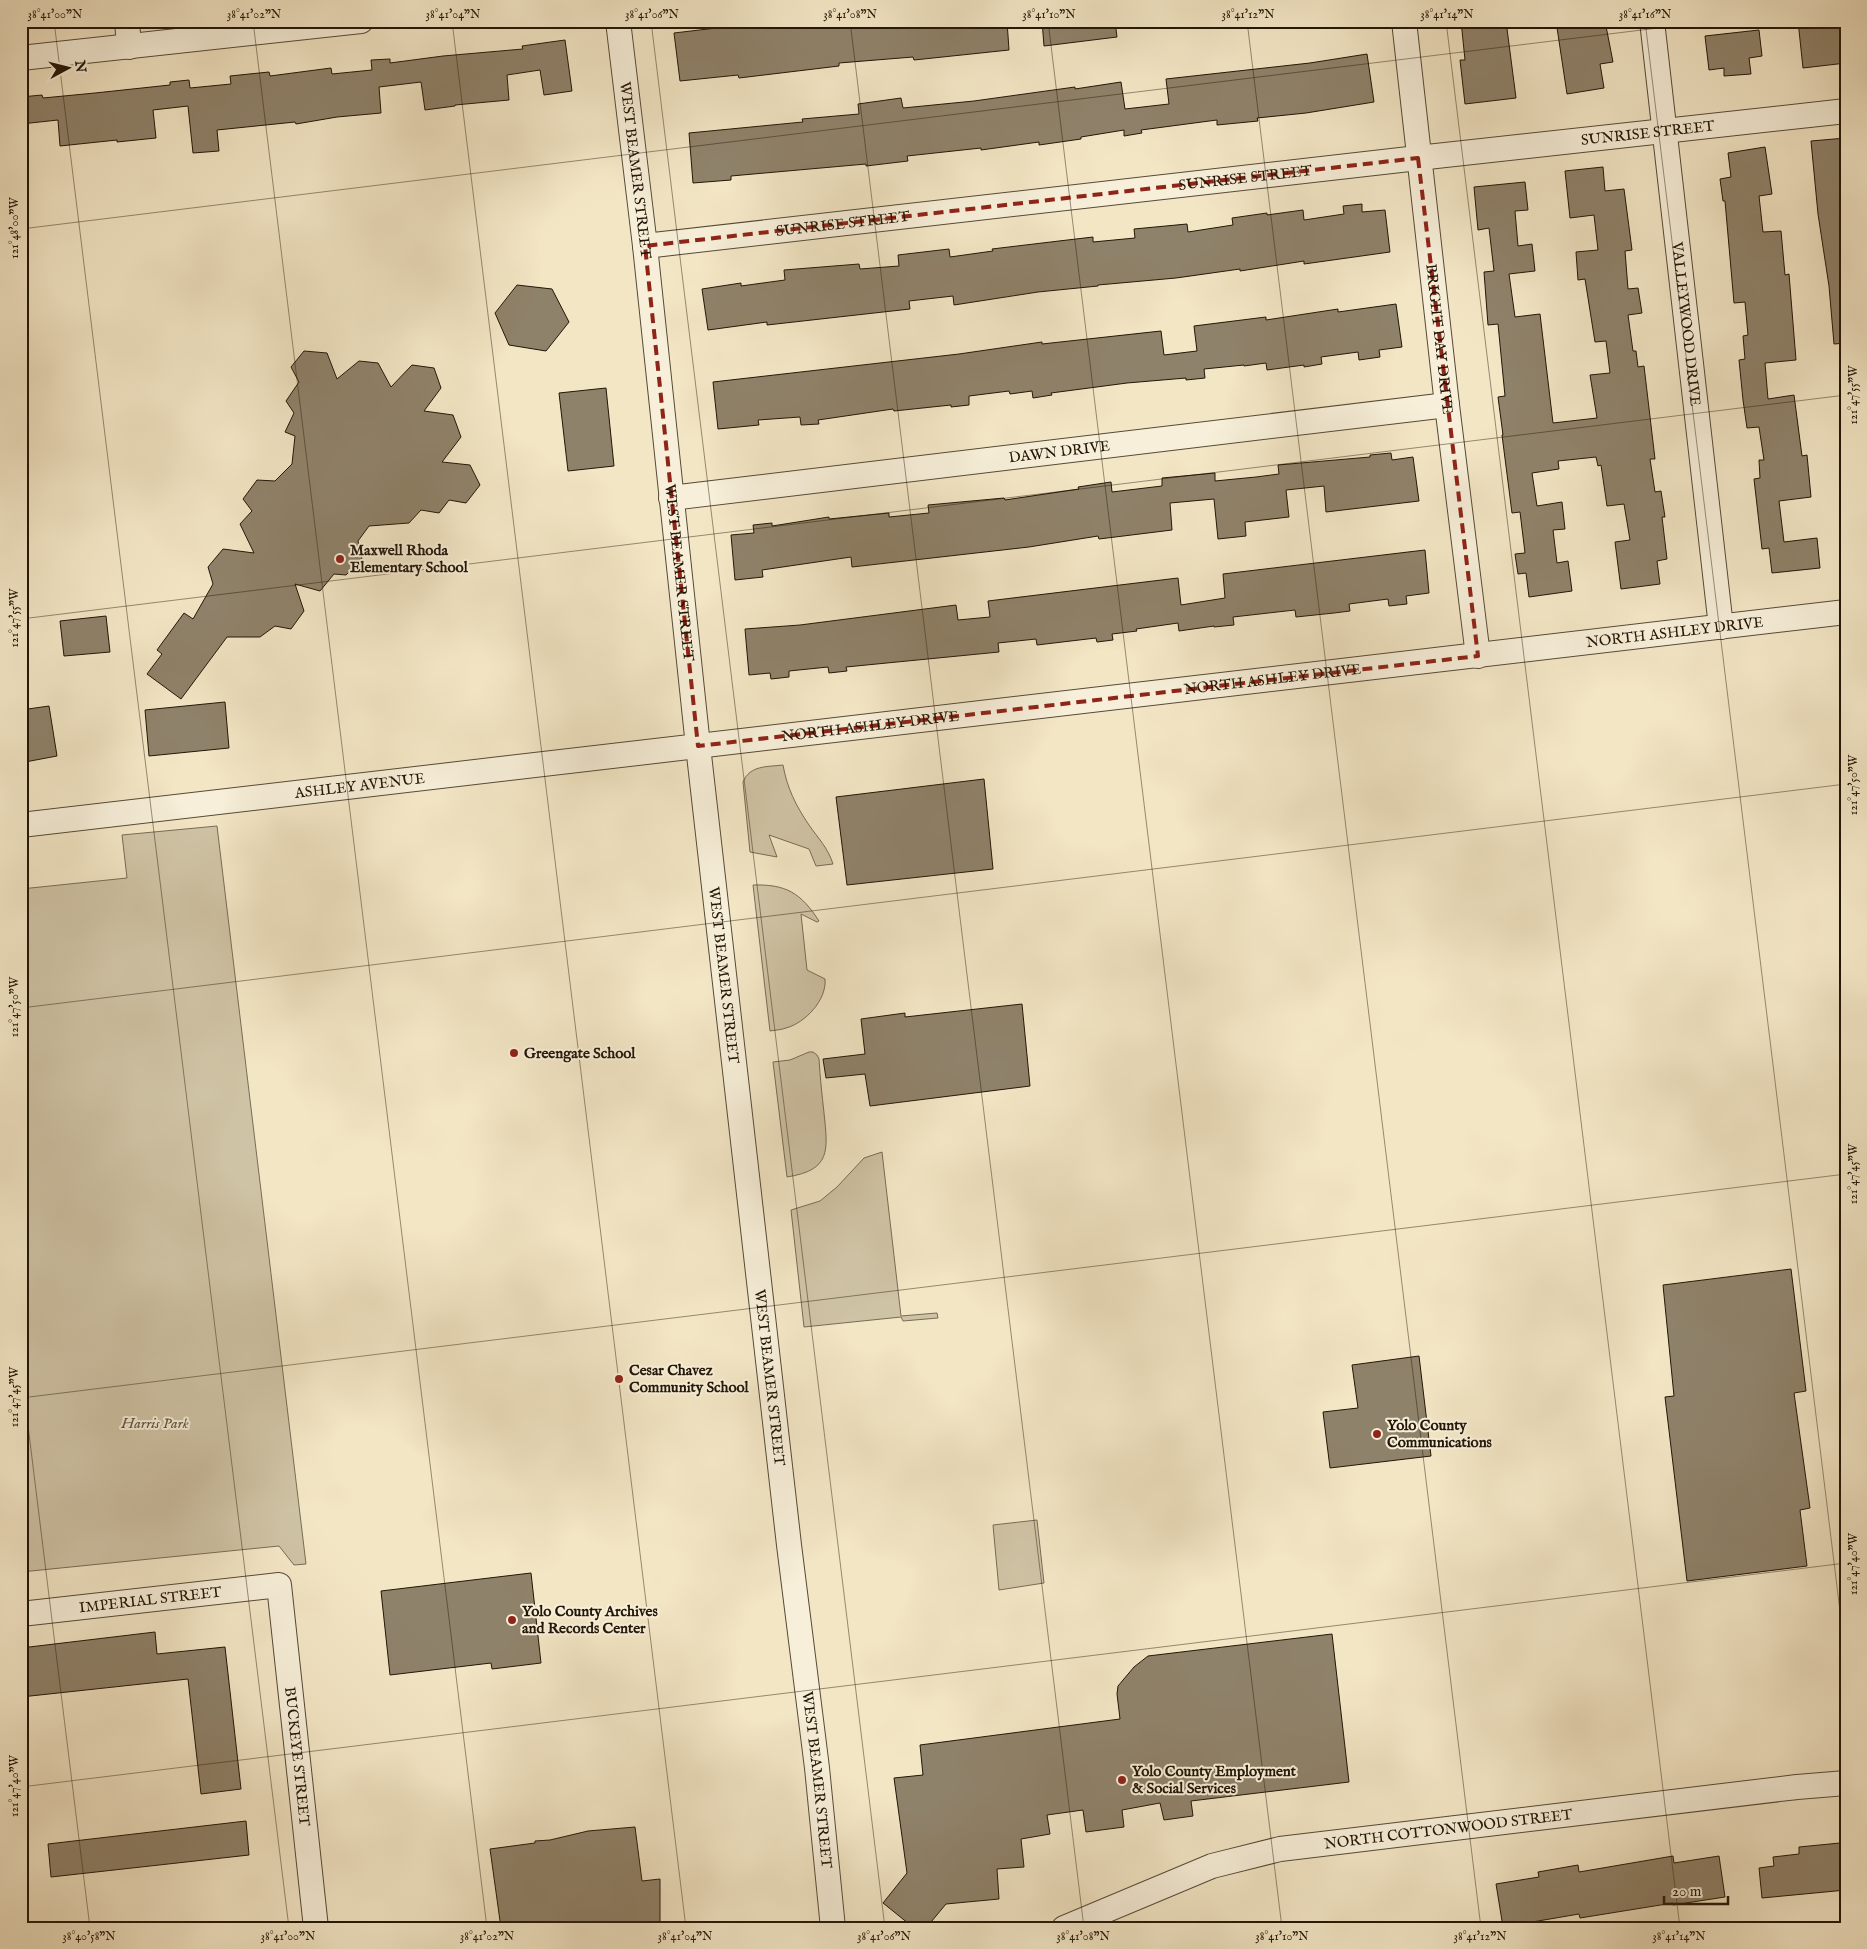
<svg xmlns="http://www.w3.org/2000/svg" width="1867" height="1949" font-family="'IM FELL English',serif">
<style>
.green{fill:#cfc3a5;stroke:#786c56}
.building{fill:#8f826a;stroke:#221607}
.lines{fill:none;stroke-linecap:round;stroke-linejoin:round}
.minor-casing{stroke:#564a36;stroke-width:26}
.minor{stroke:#f7efd9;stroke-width:24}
.marked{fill:none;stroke:#8f2418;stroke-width:4;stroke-dasharray:10 6;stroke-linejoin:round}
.ticks{fill:none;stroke:#221607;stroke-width:1;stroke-opacity:0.45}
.poi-dot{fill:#8f2418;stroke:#f7efd9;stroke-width:2}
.labels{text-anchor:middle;stroke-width:4;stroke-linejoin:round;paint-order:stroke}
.street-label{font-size:15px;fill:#221607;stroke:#f7efd9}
.poi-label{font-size:15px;font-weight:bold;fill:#221607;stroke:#f7efd9;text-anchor:start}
.park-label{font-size:15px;font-style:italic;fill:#5f533e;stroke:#f7efd9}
.neatline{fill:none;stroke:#221607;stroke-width:2}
.ticks-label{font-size:12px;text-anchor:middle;fill:#221607}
</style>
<rect width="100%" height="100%" fill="#f3e6c5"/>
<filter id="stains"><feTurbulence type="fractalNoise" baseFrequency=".004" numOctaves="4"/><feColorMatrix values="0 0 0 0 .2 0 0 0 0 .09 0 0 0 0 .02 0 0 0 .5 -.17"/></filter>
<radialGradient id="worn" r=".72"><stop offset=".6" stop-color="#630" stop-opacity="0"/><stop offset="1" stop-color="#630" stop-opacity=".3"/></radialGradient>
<g class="green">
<path d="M783,765c4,23 13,41 26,60 9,13 19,23 24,39l-17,2 -7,-17 -40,-14 8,22 -27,-5 -7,-70c7,-17 24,-15 40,-17z"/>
<path d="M217,826l89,738 -12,1 -15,-19 -258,26v-683l106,-11 -5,-43z"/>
<path d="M753,885c33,-1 48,8 66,36l-2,1 -16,-8 6,56 18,9c2,21 -20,44 -39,49 -5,2 -11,2 -16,3z"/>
<path d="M809,1052h4l4,3 2,4c1,18 3,36 5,54 4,38 7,57 -37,64l-14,-115 17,-2z"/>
<path d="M882,1152l19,164 36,-3 1,5 -35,3 -2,-4 -97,10 -13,-117 29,-9 17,-14 27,-29z"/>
<path d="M1037,1520l7,63 -45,7 -6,-65z"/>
</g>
<g class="building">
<path d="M776,21v2l15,-2h216l2,29 -95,10 -1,-3 -74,6v3l-100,12 -1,-3 -58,6 -6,-48z"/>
<path d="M1042,21h73l2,16 -73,9z"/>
<path d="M1461,21h45l10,77 -51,6 -5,-44h5z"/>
<path d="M1556,21h49l8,41 -13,2 4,24 -37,6z"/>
<path d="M1798,21h48v42l-43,5z"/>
<path d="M1759,30l3,26 -13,2 2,16 -27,2v-8l-15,2 -4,-34z"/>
<path d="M565,40l7,51 -28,4 -4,-25 -33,5 2,25 -54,5v1l-30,4 -4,-28 -42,5 2,26 -44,4 -41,7 -1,-2 -78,8 2,21 -26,2 -5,-47 -35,4 3,28 -39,4v-2l-57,6 -2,-26 -37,4v-27l21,-2 1,3 52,-5 75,-8v-3l19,-2 1,8 41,-4 -1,-8 39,-4 1,4 61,-8 1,6 40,-4 -1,-10 19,-1v4l53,-7 80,-7 -1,-3z"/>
<path d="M1367,54l7,48 -68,11 -49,5 1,3 -41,4v-5l-76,10 1,3 -18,3v-6l-43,7v2l-42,6v-3l-58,8v-2l-74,8 1,5 -42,5v-2l-135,12v4l-38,3 -4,-50 114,-11 -1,-3 57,-5 -1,-10 43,-6 2,10 71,-7 101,-14v2l46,-7 4,27 44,-5 -3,-25 144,-16z"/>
<path d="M1846,138v205l-12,1 -5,-58 -11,-72 -7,-73z"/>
<path d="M1765,147l7,47 -13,2 4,36 18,-1 4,44 4,-1 7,86 -31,3 3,36 26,-4 8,61 5,-1 4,42 -32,4 5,41 33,-4 3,30 -48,5 -3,-25 -7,1 -8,-70 6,-1 -1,-18h5l-5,-33 -12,1 -4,-28 -4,-40 6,-1 -2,-23 5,-1 -3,-33 -11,1 -9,-102h-2l-3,-22 11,-2 -3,-24z"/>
<path d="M1603,167l2,24 19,-2 8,61 -7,1 3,38 10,-1 4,25 -14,2 5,36h3l2,16 6,-1 11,93h-5l5,33 6,-1 4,26h-3l5,42 -10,2 3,23 -39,5 -6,-47 15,-2 -6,-36 -17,2 -6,-41 -3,1 -2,-9 -38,4 1,8 -27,4 5,33 25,-4 3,27 -12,1 4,33 11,-2 4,30 -43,6 -3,-24 -8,1 -3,-20 10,-1 -5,-41 -8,1 -10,-78h1l-5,-38 7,-1 -7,-72 -10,1 -4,-53 10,-1 -5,-43 -11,2 -4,-43 51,-5 3,28 -13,1 3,35 14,-2 3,27 -26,3 6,43 25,-3 13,109 44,-5 -7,-43 20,-2 -4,-32 -11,1 -10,-63 -7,1 -2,-28 22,-2 -4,-35 -24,3 -5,-47z"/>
<path d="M1362,204v8l23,-2 5,42 -86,12v-3l-64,10v-2l-64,9 -78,7v1l-60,6 -84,13 -1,-9 -44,5 1,8 -143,16v-3l-59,8 -6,-41 39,-6v3l44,-6 -1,-10 75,-6 1,5 39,-3 -1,-11 51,-6 1,8 43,-6 -1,-2 67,-8 34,-4v5l42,-4 -1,-9 53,-5 1,8 45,-7 -1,-7 35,-5v2l36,-5 1,10 40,-6 -1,-8z"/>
<path d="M517,285l35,4 17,33 -23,29 -37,-6 -14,-32z"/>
<path d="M1396,304l6,43 -23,3 1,7 -21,3 -1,-8 -37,5 1,7 -18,3v-2l-37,5 -1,-7 -22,3v-1l-40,4 1,9 -19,2v-2l-59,5 -76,10 1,2 -19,3 -1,-7 -22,3 -1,-3 -40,5v9l-18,2v-2l-57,6 -1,-2 -75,11 1,4 -18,1 -1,-8 -42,3 1,5 -41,4 -5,-47 246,-28 83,-12v2l119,-13 3,24 33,-4 -3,-25 72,-9v3l72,-11v3z"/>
<path d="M304,351l23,2 10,26 22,-18 19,2 13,24 21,-22 22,3 7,20 -17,23 29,4 8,22 -19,25 28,3 10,20 -14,18 -17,-3 -10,13 -18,-3 -12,13 -40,3 -11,15 4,18 -16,16 -12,-1 -14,17 -25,-7 9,27 -13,18 -16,-3 -15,11h-33l-46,62 -34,-25 15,-20 -5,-4 27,-37 9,6 20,-35 -5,-17 15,-18 31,4 -14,-29 12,-13 -9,-12 14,-19 18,1 17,-17 3,-28 -10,-4 9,-19 -8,-12 13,-19 -8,-15z"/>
<path d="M606,388l8,78 -46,5 -9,-78z"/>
<path d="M1391,453l1,7 21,-3 6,44 -93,11 -2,-26 -38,4 3,27 -44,5 1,14 -28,3 -4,-40 -44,4 2,27 -73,9 -1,-3 -69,11 -177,20 -1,-10 -89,13 1,7 -28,3 -4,-45 23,-2 -1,-8 19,-2v3l57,-9v2l60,-6v4l40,-4 -1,-8 76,-7 1,2 74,-11 -1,-2 33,-5 1,10 50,-6v-8l53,-5v8l41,-4 23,-3 -1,-9 92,-8v-2z"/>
<path d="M1425,550l4,43 -23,3 1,8 -18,2 -1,-7 -39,5 1,7 -16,2 -38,4 -1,-7 -62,7 1,8 -20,2v-1l-35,5 -1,-8 -42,6 1,2 -25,3 1,6 -16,2 -1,-4 -59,7 -1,-6 -38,4 1,9 -153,15 1,4 -18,2 -1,-6 -39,4v6l-18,2 -1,-6 -21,2 -4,-46 55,-4 156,-20 2,15 32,-3 -2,-16 190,-23 3,27 44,-7 -2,-24z"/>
<path d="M106,616l4,36 -46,4 -4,-35z"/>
<path d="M225,702l4,46 -80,8 -4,-46z"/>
<path d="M49,706l8,50 -32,6 -4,-22v-30z"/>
<path d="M984,779l9,90 -146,16 -11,-88z"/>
<path d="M1022,1004l8,82 -160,20 -5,-32 -39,4 -3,-19 42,-5 -4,-35 44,-6v4z"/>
<path d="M1791,1269l15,122 -12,2 16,115 -10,2 7,56 -120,15 -22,-184 9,-1 -11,-111z"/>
<path d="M1419,1356l12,100 -101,12 -7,-56 35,-4 -6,-43z"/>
<path d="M531,1573l10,90 -49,6 -1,-6 -101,12 -9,-84z"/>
<path d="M155,1632l2,22 68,-7 16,142 -40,5 -13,-115 -167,18v-49z"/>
<path d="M1332,1634l17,148 -158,19 2,15 -29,4 -4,-17 -38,7 2,17 -38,5 -3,-22 -36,5 3,19 -29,5 3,28 -27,2 2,30 -53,5 -20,24h-12l-31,-25 24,-30 -13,-95 29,-3 -3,-30 200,-26 -3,-25 1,-8 16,-19 14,-11z"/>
<path d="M246,1821l3,34 -198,22 -3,-33z"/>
<path d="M635,1827l7,54 18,-2v49h-159l-11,-79 45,-6v-2l15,-1 38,-9z"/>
<path d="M1840,1843l1,6h5v41l-84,8 -3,-30 15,-2 -1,-9 26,-3v-7z"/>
<path d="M1673,1856l1,7 45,-7 6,41 -52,8v-2l-93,15 -1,-4 -76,13 -7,-43 43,-7 -1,-5 40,-7 1,7z"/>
</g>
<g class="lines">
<defs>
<g id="minor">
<path d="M127,21l2,26"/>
<path id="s1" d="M618,21l27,225 53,500 91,799 28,223 16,160"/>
<path id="s2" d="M1404,21l43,384 31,251"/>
<path id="s3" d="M1652,21l69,606"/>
<path d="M21,58l340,-37"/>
<path id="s4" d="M645,246l773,-88 428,-47"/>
<path id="s5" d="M671,498l776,-93"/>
<path id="s6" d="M21,825l1825,-213"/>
<path id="s7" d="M21,1614l258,-29 37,343"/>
<path id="s8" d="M1064,1928l148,-62 68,-17 517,-62 49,-4"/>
</g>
</defs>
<use href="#minor" class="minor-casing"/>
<use href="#minor" class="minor"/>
</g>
<path class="marked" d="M1418,158l60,498 -780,90 -53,-500z"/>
<path class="ticks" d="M54,21l235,1907M253,21l234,1907M452,21l234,1907M651,21l234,1907M850,21l234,1907M1048,21l234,1907M1247,21l234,1907M1446,21l234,1907M1645,21l201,1639M1843,21l3,20M21,229l1694,-208M21,619l1825,-224M21,1008l1825,-224M21,1369l69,559M21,1398l1825,-224M21,1787l1825,-224"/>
<g class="poi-dot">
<circle cx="340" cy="559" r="5"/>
<circle cx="514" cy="1053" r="5"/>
<circle cx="619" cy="1379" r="5"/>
<circle cx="1377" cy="1434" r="5"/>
<circle cx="512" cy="1620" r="5"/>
<circle cx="1122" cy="1780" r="5"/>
</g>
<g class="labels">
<g class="street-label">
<text dy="5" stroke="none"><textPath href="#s4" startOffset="1009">SUNRISE STREET</textPath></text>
<text dy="5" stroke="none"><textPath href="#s1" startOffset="150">WEST BEAMER STREET</textPath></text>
<text dy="5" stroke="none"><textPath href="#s4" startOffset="604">SUNRISE STREET</textPath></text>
<text dy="5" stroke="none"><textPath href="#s4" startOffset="199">SUNRISE STREET</textPath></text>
<text dy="5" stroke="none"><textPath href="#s3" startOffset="305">VALLEYWOOD DRIVE</textPath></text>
<text dy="5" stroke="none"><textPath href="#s2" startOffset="320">BRIGHT DAY DRIVE</textPath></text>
<text dy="5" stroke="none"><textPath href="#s5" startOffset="391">DAWN DRIVE</textPath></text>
<text dy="5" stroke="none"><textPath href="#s1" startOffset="555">WEST BEAMER STREET</textPath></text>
<text dy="5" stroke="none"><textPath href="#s6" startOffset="1665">NORTH ASHLEY DRIVE</textPath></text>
<text dy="5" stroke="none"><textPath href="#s6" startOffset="1260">NORTH ASHLEY DRIVE</textPath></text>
<text dy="5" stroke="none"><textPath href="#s6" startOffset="855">NORTH ASHLEY DRIVE</textPath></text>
<text dy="5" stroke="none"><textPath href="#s6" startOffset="341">ASHLEY AVENUE</textPath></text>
<text dy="5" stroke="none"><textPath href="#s1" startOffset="960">WEST BEAMER STREET</textPath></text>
<text dy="5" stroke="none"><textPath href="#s1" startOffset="1365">WEST BEAMER STREET</textPath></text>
<text dy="5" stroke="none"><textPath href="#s7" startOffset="130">IMPERIAL STREET</textPath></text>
<text dy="5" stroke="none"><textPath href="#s7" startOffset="432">BUCKEYE STREET</textPath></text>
<text dy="5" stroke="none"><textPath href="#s1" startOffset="1770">WEST BEAMER STREET</textPath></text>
<text dy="5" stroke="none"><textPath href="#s8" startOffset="400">NORTH COTTONWOOD STREET</textPath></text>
</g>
<g class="poi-label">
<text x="350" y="555">Maxwell Rhoda<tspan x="350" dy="17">Elementary School</tspan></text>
<text x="524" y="1058">Greengate School</text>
<text x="629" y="1375">Cesar Chavez<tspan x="629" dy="17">Community School</tspan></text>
<text x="1387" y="1430">Yolo County<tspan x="1387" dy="17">Communications</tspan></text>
<text x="522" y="1616">Yolo County Archives<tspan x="522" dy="17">and Records Center</tspan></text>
<text x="1132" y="1776">Yolo County Employment<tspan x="1132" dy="17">&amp; Social Services</tspan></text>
</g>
<g class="park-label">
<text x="155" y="1428">Harris Park</text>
</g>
</g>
<rect width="1867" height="1949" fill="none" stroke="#f3e6c5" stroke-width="55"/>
<g transform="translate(68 68) rotate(83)" stroke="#f7efd9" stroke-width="4" paint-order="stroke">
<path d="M0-4L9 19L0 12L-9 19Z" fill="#221607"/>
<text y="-8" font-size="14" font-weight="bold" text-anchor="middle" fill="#221607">N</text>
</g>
<path d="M1664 1896v8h64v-8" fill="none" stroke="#221607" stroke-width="2.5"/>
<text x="1672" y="1896" font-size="15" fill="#221607" stroke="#f7efd9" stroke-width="4" paint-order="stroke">20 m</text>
<rect x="28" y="28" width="1812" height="1894" class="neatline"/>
<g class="ticks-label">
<text x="55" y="18">38°41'00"N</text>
<text x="254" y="18">38°41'02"N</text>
<text x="453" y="18">38°41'04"N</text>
<text x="652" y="18">38°41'06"N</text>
<text x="850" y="18">38°41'08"N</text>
<text x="1049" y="18">38°41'10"N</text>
<text x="1248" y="18">38°41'12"N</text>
<text x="1447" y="18">38°41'14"N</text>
<text x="1645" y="18">38°41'16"N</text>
<text transform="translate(14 228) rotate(-90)" y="4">121°48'00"W</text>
<text transform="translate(1853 395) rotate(-90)" y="4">121°47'55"W</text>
<text transform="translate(14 618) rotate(-90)" y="4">121°47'55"W</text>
<text transform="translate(1853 785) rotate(-90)" y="4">121°47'50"W</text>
<text transform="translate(14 1007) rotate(-90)" y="4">121°47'50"W</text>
<text transform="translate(1853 1174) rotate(-90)" y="4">121°47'45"W</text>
<text transform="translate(14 1397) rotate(-90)" y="4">121°47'45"W</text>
<text transform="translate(1853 1564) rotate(-90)" y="4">121°47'40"W</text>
<text transform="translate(14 1786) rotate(-90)" y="4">121°47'40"W</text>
<text x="89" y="1940">38°40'58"N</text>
<text x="288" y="1940">38°41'00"N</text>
<text x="487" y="1940">38°41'02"N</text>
<text x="685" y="1940">38°41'04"N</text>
<text x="884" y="1940">38°41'06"N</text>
<text x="1083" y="1940">38°41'08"N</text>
<text x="1282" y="1940">38°41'10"N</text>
<text x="1480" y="1940">38°41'12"N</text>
<text x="1679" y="1940">38°41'14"N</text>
</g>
<rect width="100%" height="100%" filter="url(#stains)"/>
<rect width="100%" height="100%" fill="url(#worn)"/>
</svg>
